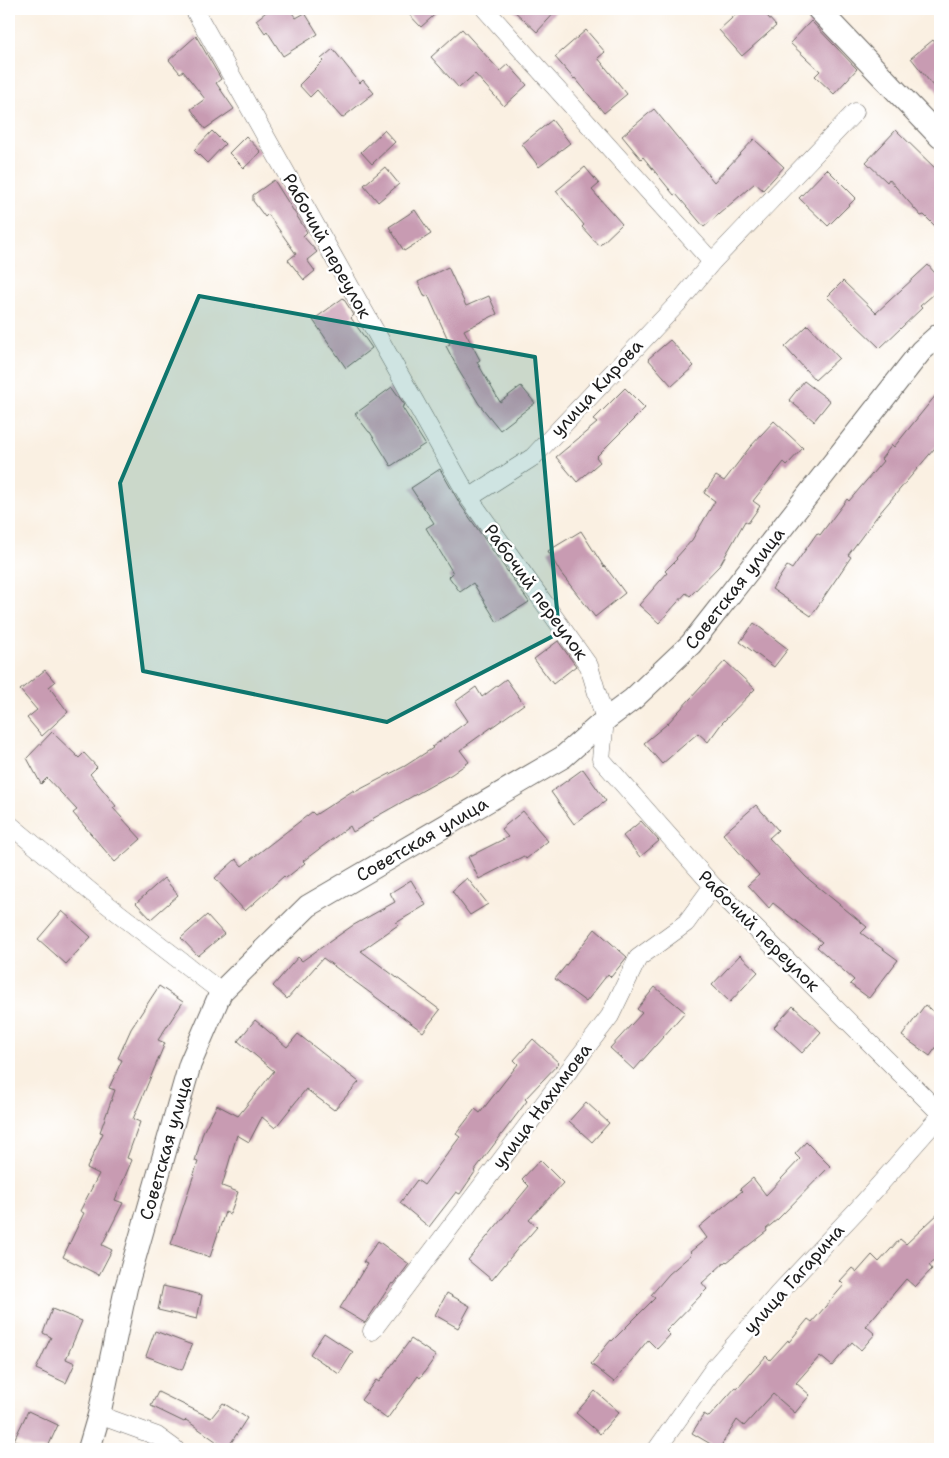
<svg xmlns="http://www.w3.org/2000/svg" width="949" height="1458" font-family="'Shantell Sans',sans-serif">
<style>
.building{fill:#c89bb2}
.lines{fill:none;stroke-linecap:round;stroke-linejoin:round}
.minor-casing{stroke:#6a6661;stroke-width:19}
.tertiary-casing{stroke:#6a6661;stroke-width:24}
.minor{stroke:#fff;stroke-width:18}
.tertiary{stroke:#fff;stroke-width:22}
.marked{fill:#0f766e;fill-opacity:0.2;stroke:#0f766e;stroke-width:4;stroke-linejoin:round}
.labels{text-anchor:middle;stroke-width:5;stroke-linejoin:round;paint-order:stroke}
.street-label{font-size:18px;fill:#1c1c1c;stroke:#fff}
</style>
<rect width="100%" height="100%" fill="#fff"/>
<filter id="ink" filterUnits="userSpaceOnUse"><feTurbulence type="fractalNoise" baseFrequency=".02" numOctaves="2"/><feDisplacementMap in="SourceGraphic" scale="10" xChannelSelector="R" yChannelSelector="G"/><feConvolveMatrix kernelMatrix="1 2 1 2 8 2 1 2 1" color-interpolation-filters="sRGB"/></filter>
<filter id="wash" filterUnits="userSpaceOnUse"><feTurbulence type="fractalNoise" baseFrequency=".0096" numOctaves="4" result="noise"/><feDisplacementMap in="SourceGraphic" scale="20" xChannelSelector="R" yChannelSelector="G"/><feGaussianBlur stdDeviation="1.12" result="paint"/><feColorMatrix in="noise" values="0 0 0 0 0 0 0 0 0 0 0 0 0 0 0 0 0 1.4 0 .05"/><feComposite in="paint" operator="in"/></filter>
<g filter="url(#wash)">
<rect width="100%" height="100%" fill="#faf0e2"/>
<g id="blocks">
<g class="building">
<path d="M270,9h19l7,9 9,-5 13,21 -35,22 -16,-25 -2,2 -9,-13z"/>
<path d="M404,9h37l-20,18z"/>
<path d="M512,9h46l-21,23z"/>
<path d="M742,9h19l15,17 -34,30 -23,-26z"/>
<path d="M811,21l46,48 -23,25 -19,-18 5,-5 -30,-28z"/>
<path d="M462,29l38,42 8,-7 19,21 -23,21 -29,-32 -16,14 -28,-31z"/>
<path d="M586,30l19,22 -7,6 29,36 -23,19 -29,-35 -1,1 -19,-22z"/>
<path d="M196,36l25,43 -5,4 18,26 -29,20 -14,-20 14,-10 -22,-28 -3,2 -11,-13z"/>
<path d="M933,40l7,9v46l-29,-37z"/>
<path d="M333,49l27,34 3,-3 11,13 -32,25 -25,-28 -7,7 -11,-12 24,-24 -2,-2z"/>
<path d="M654,109l60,73 40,-43 30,28 -21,23 -8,-7 -51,44 -28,-33 -2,1 -31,-38 -2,2 -19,-23z"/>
<path d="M552,120l18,23 -31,24 -17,-23z"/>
<path d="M384,130l11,12 -23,22 -11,-12z"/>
<path d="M896,130l44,43v58l-16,-16 -3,1 -32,-37 -2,3 -21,-20z"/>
<path d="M212,131l13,13 -18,19 -13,-13z"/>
<path d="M246,136l15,16 -17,16 -15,-15z"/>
<path d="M385,167l14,17 -21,18 -14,-17z"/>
<path d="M585,167l14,17 -7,6 30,34 -23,22 -17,-19 2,-2 -28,-34z"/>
<path d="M827,169l29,29 -28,28 -29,-28z"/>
<path d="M274,180l33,52 -4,4 14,16 -10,8 8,11 -11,9 -16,-20 8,-6 -28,-40 -3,3 -12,-16v-6z"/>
<path d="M415,210l16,24 -27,17 -15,-24z"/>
<path d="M928,265l12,14v10l-20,17 2,2 -42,40 -53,-51 16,-16 33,32z"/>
<path d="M448,267l18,39 23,-10 8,18 -33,16 16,30 -3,2 23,40 21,-16 14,17 -35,27 -21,-26 -20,-33 -13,-25 4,-2 -22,-49 -3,2 -7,-15z"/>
<path d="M343,298l11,17 -3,3 21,30 -26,20 -33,-48z"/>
<path d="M808,325l31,33 -24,22 -30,-33z"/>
<path d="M670,340l24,26 -22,20 -24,-27z"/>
<path d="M804,381l26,20 -16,20 -25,-21z"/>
<path d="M392,387l10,14 3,4 -3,2 23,37 -34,22 -21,-34h-1l-14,-18z"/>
<path d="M625,388l20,20 -49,49 4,5 -23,20 -21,-25 41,-34 -4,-3z"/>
<path d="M940,390v52l-62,73 -30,40 3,2 -40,59 -39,-27 15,-23 5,3 25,-36 3,2 27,-36 2,2 34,-40 -2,-2 11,-14 2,2z"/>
<path d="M774,421l29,27 -16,17 -3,-3 -31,39 7,5 -12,17 -3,-2 -25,44 -30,31 -4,-3 -27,30 -20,-18 28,-32 -2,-2 12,-12 -1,-1 16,-18 23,-39 -11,-8 12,-17 8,5 26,-34z"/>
<path d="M440,469l20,35 69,98 -32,20 -24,-39 -13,9 -11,-15 4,-4 -27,-45 8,-5 -23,-35z"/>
<path d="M581,531l23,36 1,-1 20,27 -30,24 -35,-45 -12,-21z"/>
<path d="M754,623l34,26 -14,18 -34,-25z"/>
<path d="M558,641l18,25 -23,18 -19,-25z"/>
<path d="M725,661l30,28 -33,34 -14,19 -10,-9 -36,31 -18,-21 23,-19z"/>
<path d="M45,670l10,12 -6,5 19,25 -26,24 -15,-18 10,-8 -17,-20z"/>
<path d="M506,679l18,25 -64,46 9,12 -17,12 -80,45 1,1 -20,12 -3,-6 -47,35 2,2 -19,15 -2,-2 -39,35 -30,-33 21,-19 6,7 70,-54 3,3 39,-25 1,2 50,-26 28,-18 -1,-1 36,-26 -13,-19 21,-15 6,10z"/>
<path d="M52,732l27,26 5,-5 13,14 -7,7 26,32 -3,2 28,31 -26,23 -42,-49 4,-3 -30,-32 -6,6 -14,-26z"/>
<path d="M583,769l23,32 -32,23 -23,-32z"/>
<path d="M756,805l22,25 -9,8 37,39 61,50 -6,6 37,27 -29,38 -19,-14 4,-4 -37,-33 5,-5 -49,-39 -4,5 -21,-23 11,-10 -36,-41z"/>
<path d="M523,811l25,30 -22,18 -2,-3 -45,23 -11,-22 40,-20 -7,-8z"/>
<path d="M641,821l18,20 -19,16 -17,-21z"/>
<path d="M164,878l14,17 -27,24 -15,-16z"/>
<path d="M467,878l21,26 -18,11 -18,-24z"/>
<path d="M411,880l15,25 -30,18 2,2 -37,26 79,59 -17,22 -100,-74 -36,41 -14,-13 25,-29 4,4 50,-35 43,-24 -5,-9z"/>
<path d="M62,911l29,26 -25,27 -28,-25z"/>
<path d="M207,915l17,19 -26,22 -17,-18z"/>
<path d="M595,929l32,28 -16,20 -3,-3 -22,28 -31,-23z"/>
<path d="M740,955l18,17 -28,30 -18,-17z"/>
<path d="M159,986l24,16 -25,38 7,3 -32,76 7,3 -13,36 5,2 -17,40 8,3 -21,42 10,5 -13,25 -36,-18 21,-44 -4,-2 19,-37 -12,-6 16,-35 -3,-1 15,-42 -6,-2 13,-28 -4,-2 13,-29z"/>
<path d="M655,987l30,25 -51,58 -24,-22 32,-35 -5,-4z"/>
<path d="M925,1005l15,12v25l-10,14 -28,-20z"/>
<path d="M793,1006l28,26 -19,21 -28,-26z"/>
<path d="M255,1020l32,27 11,-13 61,48 -25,28 -28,-21 -31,39 -13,-11 -13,25 -12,-7 -15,51 16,6 -8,22 -5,-2 -15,45 -39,-13 27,-82 -3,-1 8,-29 14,-27 21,11 36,-45 -36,-30z"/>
<path d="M533,1039l26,24 -34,36 2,2 -53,70 1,1 -15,22 -4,-2 -27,35 -29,-24 17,-23 7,5 36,-48 -4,-3 19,-25 5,4 38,-49 -4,-4z"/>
<path d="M586,1102l23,21 -17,19 -23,-21z"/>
<path d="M806,1142l24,24 -52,53 -12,10 1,2 -40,31 -1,-1 -24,22 5,6 -41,42 4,4 -13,14 -9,-9 -34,42 -23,-18 20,-24 1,1 43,-43 -4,-3 18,-21 23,-20 -2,-2 17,-14 -8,-11 43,-36 -2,-2 13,-11 13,17 34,-36 -5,-5z"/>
<path d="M540,1160l23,23 -34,37 8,7 -13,15h-1l-31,38 -24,-20 61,-74 -7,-7z"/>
<path d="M940,1212v43l-11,10 3,4 -17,18 -9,-8 -40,47 9,8 -14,16 -9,-8 -20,24 -12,-10 -24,27 14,12 -15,18 -22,-19 -29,32 -7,-6 -18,29 -27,-16 12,-19 5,3 27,-30 1,2 29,-33 4,4 18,-20 1,2 19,-23 4,3 32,-37 -4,-4 12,-13 5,4 15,-17 7,7 21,-23 6,5z"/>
<path d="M378,1241l31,23 -15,20 -2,-1 -27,40 -25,-15 27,-44 -4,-2z"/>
<path d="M163,1286l39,9 -5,24 -39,-9z"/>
<path d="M447,1293l23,13 -12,22 -23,-13z"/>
<path d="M52,1309l30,12 -16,38 9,4 -9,20 -30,-14 15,-32 -8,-4z"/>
<path d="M155,1331l37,14 -10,25 -36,-14z"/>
<path d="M324,1333l29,19 -14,22 -29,-20z"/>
<path d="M411,1339l25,17 -16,22 -2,-2 -31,43 -26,-19 15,-20 3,2z"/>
<path d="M595,1391l24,21 -19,22 -24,-21z"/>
<path d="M158,1392l53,26 12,-15 24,15 -20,31 -41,-29 -2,2 -33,-16z"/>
<path d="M28,1411l30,14 -11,24h-14l-19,-9z"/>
</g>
</g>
</g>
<g filter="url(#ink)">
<use href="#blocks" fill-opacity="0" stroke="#6a6661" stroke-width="1"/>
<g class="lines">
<defs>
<g id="minor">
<path d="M194,9l275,489 120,168 16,54 -4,39 112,127 227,227"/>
<path d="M485,9l227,253"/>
<path d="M469,498l64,-41 146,-155 33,-40 143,-150"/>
<path d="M9,824l82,68 130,100"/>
<path d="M372,1331l238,-315 28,-58 48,-35 27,-37"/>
<path d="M99,1415l58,21 18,13"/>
<path d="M657,1449l58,-82 64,-74 78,-83 83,-94"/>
</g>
<g id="tertiary">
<path d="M818,9l122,128"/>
<path id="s1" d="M89,1449l10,-34 27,-127 64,-224 31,-72 87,-86 255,-149 42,-37 28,-21 58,-55 230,-293 19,-17"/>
</g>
</defs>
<use href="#minor" class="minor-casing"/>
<use href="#tertiary" class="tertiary-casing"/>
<use href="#minor" class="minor"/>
<use href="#tertiary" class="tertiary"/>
</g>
</g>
<path class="marked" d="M199,296l336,61 24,276 -172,89 -244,-51 -23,-188z"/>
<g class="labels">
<g class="street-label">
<text transform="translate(327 246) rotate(61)" y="6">Рабочий переулок</text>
<text transform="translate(597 388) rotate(-47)" y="6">улица Кирова</text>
<text dy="6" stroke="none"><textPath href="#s1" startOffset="1136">Советская улица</textPath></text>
<text transform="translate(536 592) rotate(54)" y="6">Рабочий переулок</text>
<text dy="6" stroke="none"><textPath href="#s1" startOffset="731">Советская улица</textPath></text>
<text transform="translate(759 931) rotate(45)" y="6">Рабочий переулок</text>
<text transform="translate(542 1106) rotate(-53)" y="6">улица Нахимова</text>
<text dy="6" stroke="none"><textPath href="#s1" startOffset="311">Советская улица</textPath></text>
<text transform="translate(794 1279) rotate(-48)" y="6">улица Гагарина</text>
</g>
</g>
<rect width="949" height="1458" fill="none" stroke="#fff" stroke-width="30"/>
</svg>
